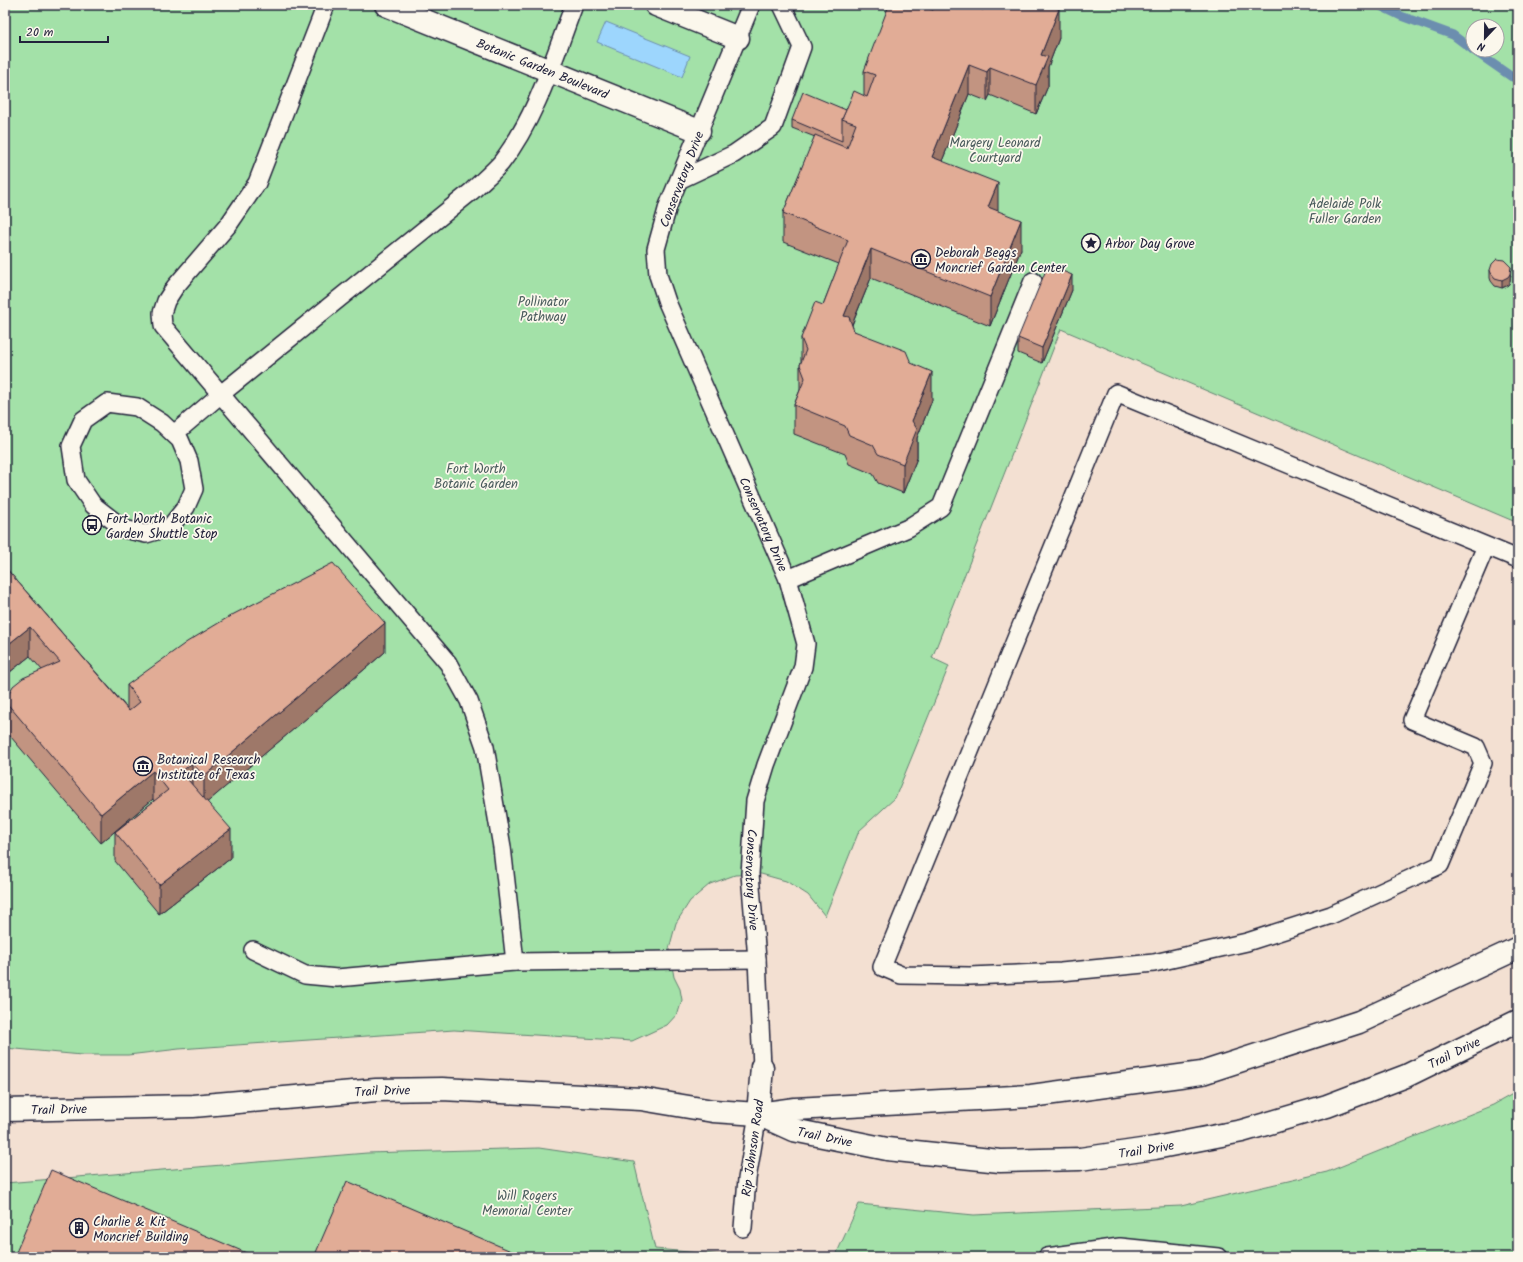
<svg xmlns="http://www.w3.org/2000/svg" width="1523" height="1262" font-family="Kalam,sans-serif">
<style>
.green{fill:#a3e1a8;stroke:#628272;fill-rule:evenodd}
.water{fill:#9dd6fd;stroke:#6c8eaf}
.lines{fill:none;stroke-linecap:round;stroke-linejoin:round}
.stream{stroke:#6c8eaf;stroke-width:9}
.lane-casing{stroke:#22223b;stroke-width:20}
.street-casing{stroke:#22223b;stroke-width:25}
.secondary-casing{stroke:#22223b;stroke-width:25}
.lane{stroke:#fbf7ec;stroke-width:17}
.street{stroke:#fbf7ec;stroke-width:22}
.secondary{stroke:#fbf7ec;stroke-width:22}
.wall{fill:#c29481;stroke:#22223b}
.shaded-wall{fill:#9e7869;stroke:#22223b}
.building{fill:#e1ac96;stroke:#22223b}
.labels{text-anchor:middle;stroke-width:3.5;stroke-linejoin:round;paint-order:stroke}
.street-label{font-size:13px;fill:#22223b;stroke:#fbf7ec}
.park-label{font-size:13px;fill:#495b5c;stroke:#fbf7ec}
.poi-label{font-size:13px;fill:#22223b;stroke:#fbf7ec;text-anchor:start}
</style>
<rect width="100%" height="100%" fill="#f3e0d2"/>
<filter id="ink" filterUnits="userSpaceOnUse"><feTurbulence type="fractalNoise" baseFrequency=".025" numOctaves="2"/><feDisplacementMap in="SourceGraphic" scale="8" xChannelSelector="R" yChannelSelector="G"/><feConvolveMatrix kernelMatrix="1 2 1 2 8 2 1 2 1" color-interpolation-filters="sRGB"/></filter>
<g filter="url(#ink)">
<g class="green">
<path d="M5,5h1513v518l-457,-194 -129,329 17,8 -54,132 -36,33 -34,85 -17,-21 -22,-14 -25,-7 -26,1 -25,9 -20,17 -14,22 -7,26 5,28 6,12 2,11 -4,13 -11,12 -35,16 -178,-11 -275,19 -51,6h-46l-77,-7zM1473,26h24v24h-24z"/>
<path d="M1518,1091v166h-683l24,-53 115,11 207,-9 146,-34 166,-67z"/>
<path d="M539,1148l95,14 21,87 90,8h-740v-74l362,-30z"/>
</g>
<path class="water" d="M606,22l84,34 -8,21 -85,-35z"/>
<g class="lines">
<g class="stream">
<path d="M1378,5l23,11 52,19 20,15"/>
<path d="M1473,50l39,27"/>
</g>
<defs>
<g id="lane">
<path d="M326,5l-69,178 -28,41 -54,63 -9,14 -4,12 1,13 285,337 21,38 16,46 17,100 13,115"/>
<path id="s1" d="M751,5l-83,201 -12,43 2,26 9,27 121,277 18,65 -3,23 -37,98 -11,36 -5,73 7,85 5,108"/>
<path d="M679,180l55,-26 39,-27 29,-80 -20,-42"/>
<path d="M107,403l30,4 25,16 18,17 9,21 5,28 -8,18 -16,20 -24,7 -22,-5 -31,-24 -17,-25 -5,-34 12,-26z"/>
<path d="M174,434l47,-40 251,-203c9,-9 20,-18 29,-28 35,-45 53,-105 73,-158"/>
<path d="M1486,546l-74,174 64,27 7,16 -43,102 -109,50 -84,27 -93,21 -93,9 -91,4 -69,-1 -19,-8 234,-574 402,166"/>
<path d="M788,579l120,-51 33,-21 92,-226"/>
<path d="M253,950l52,25 32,3 178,-16 242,-3"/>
<path d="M743,1228l4,-49 11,-65"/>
<path d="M1047,1257l73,-10 98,10"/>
</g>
<g id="street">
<path id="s2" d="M386,5l313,126"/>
<path d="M656,5l82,33"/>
<path d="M758,1114l4,-47"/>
</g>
<g id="secondary">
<path id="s3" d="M5,1110l188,-4 183,-16 66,-1 199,10 72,12 45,3 37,-5 236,-13 171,-23 157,-51 159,-74"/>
<path id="s4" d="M758,1114l35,16 94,19 113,12 80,-2 75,-11 87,-17 85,-25 79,-30 112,-55"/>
</g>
</defs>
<use href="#lane" class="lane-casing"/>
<use href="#street" class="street-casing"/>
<use href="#secondary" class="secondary-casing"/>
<use href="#lane" class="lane"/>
<use href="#street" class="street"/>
<use href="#secondary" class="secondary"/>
</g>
<g class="wall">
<path d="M933,10l126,28 -11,29v19l-12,28 -46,-19 -3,6 -18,-7 -27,67 56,50 23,38 -31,77 -119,-48 -19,47 2,6 57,32 21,37 -15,38v20l-14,35 -25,-10 -5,-9 -24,-10 -4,-10 -51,-20v-29l6,-15v-25l1,-3v-24l22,-33 16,-41 -56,-22v-29l32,-76 -23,-9v-8l54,-10 18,-15v-24z"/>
<path d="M1490,270l21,5 -1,7 -2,3 -6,3 -7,-2 -4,-5 -1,-3z"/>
<path d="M1072,290l-30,73 -24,-10v-15z"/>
<path d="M5,567l122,141v-23l258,-33 -178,150 24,56 -72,56 -44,-53v-29l39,-31 -1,-2 -52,44 -96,-113v-29l37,-31 -12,-14 -25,20z"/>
</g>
<g class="shaded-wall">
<path d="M1059,9v29l-11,29v19l-12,28v-29l5,-30z"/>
<path d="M969,65v29l-37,92v-29z"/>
<path d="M990,67v28l-3,6v-29z"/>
<path d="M998,183v29l-10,-5z"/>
<path d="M1021,220v29l-31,77v-29z"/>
<path d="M871,249v29l-27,66v-28z"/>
<path d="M1511,267l-1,15 -2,3 -6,3v-8z"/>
<path d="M1072,275v15l-30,73v-15z"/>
<path d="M932,372v28l-15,38v20l-14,35v-29l9,-43z"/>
<path d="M385,623v29l-181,153v-29z"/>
<path d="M30,627v29l-25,20v-29z"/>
<path d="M192,763v29l-11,-20z"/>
<path d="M153,771v28l-52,44v-29z"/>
<path d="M231,829v29l-72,56v-29z"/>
</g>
<g class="building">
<path d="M889,5h31l13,5 2,-5h46l1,5 10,-5h57l10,4 -18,46 7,2 -12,28 -46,-18 -3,5 -18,-7 -37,92 66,26 -10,24 33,13 -31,77 -119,-48 -27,67 5,1 5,14 52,20 5,12 21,9 -20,49 5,8 -14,35 -25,-10 -5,-9 -24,-10 -4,-9 -51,-21 11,-27 -5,-13 6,-15 -5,-12 14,-36 8,3 25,-65 -65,-27 32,-78 32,13 9,-24 -14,-5 12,-28 13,6 8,-22 -11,-4z"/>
<path d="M981,5h11l-10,5z"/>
<path d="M803,92l43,18 -4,9v22l-50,-21z"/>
<path d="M1497,259l7,1 7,7 -1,7 -2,3 -6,3 -7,-2 -4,-5 -1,-3 2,-6z"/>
<path d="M1048,265l24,10 -30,73 -24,-10z"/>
<path d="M333,563l52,60 -181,153 -12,-13 -11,9 50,57 -72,56 -44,-53 53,-42 -15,-19 -52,43 -96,-113 8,-15 10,-8 37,-16 -30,-35 -25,20v-80l124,144 11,-9 -13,-17 60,-43 45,-27z"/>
<path d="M51,1170l205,87h-242z"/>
<path d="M347,1181l178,76h-211z"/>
</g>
</g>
<defs>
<symbol id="sight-ring" viewBox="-11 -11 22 22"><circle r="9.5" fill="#fbf7ec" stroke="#22223b" stroke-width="1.5"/><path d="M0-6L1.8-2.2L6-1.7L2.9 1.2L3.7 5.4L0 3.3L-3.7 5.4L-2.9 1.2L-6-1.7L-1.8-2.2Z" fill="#22223b"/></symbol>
<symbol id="museum-ring" viewBox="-11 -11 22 22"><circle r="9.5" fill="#fbf7ec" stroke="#22223b" stroke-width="1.5"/><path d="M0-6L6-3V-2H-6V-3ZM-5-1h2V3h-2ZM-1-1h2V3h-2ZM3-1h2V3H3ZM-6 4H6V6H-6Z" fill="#22223b"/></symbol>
<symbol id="bus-ring" viewBox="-11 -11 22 22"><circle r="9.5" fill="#fbf7ec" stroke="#22223b" stroke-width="1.5"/><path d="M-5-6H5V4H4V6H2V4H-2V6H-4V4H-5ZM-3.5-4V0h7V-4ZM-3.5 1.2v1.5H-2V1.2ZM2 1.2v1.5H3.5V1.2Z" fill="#22223b"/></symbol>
<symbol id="building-ring" viewBox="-11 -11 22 22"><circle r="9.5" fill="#fbf7ec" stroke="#22223b" stroke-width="1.5"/><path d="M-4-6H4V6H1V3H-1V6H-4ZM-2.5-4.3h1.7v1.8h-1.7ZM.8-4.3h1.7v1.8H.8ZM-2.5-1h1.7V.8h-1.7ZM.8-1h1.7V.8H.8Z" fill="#22223b"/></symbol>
</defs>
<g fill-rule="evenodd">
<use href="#sight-ring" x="1080" y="232" width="22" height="22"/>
<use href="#museum-ring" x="910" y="248" width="22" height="22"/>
<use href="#bus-ring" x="81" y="514" width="22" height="22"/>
<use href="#museum-ring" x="132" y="755" width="22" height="22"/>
<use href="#building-ring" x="68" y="1217" width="22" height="22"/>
</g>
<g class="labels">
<g class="street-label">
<text dy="5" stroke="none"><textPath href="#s2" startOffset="169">Botanic Garden Boulevard</textPath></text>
<text transform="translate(681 179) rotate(-69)" y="5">Conservatory Drive</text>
<text dy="5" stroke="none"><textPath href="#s1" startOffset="559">Conservatory Drive</textPath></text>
<text dy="5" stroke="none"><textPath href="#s1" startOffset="931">Conservatory Drive</textPath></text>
<text dy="5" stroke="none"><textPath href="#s4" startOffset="719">Trail Drive</textPath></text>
<text dy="5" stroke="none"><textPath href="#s3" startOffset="378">Trail Drive</textPath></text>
<text dy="5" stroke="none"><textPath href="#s3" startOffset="54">Trail Drive</textPath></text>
<text dy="5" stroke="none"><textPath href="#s4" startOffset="71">Trail Drive</textPath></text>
<text transform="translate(752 1148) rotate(-82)" y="5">Rip Johnson Road</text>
<text dy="5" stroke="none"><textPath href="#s4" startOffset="395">Trail Drive</textPath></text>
</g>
<g class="park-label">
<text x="995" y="147">Margery Leonard<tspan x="995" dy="15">Courtyard</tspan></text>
<text x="1345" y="208">Adelaide Polk<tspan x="1345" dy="15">Fuller Garden</tspan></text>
<text x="543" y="306">Pollinator<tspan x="543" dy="15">Pathway</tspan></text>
<text x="476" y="473">Fort Worth<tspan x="476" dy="15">Botanic Garden</tspan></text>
<text x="527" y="1200">Will Rogers<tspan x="527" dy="15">Memorial Center</tspan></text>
</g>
<g class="poi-label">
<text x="1105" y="248">Arbor Day Grove</text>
<text x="935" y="257">Deborah Beggs<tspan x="935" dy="15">Moncrief Garden Center</tspan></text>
<text x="106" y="523">Fort Worth Botanic<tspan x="106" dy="15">Garden Shuttle Stop</tspan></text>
<text x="157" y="764">Botanical Research<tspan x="157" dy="15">Institute of Texas</tspan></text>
<text x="93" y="1226">Charlie &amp; Kit<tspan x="93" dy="15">Moncrief Building</tspan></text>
</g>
</g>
<rect width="1523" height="1262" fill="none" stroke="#fbf7ec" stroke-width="20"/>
<rect x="10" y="10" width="1503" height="1242" fill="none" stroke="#22223b" stroke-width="1.5" filter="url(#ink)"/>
<g transform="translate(1485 38) rotate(202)"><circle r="19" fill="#fbf7ec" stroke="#a4a2a5"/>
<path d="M0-3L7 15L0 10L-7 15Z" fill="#22223b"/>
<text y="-6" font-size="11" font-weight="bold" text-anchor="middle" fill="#22223b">N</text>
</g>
<path d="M20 36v6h88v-6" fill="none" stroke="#22223b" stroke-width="2"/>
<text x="26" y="36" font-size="12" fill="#22223b" stroke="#fbf7ec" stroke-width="3" paint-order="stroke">20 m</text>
</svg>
